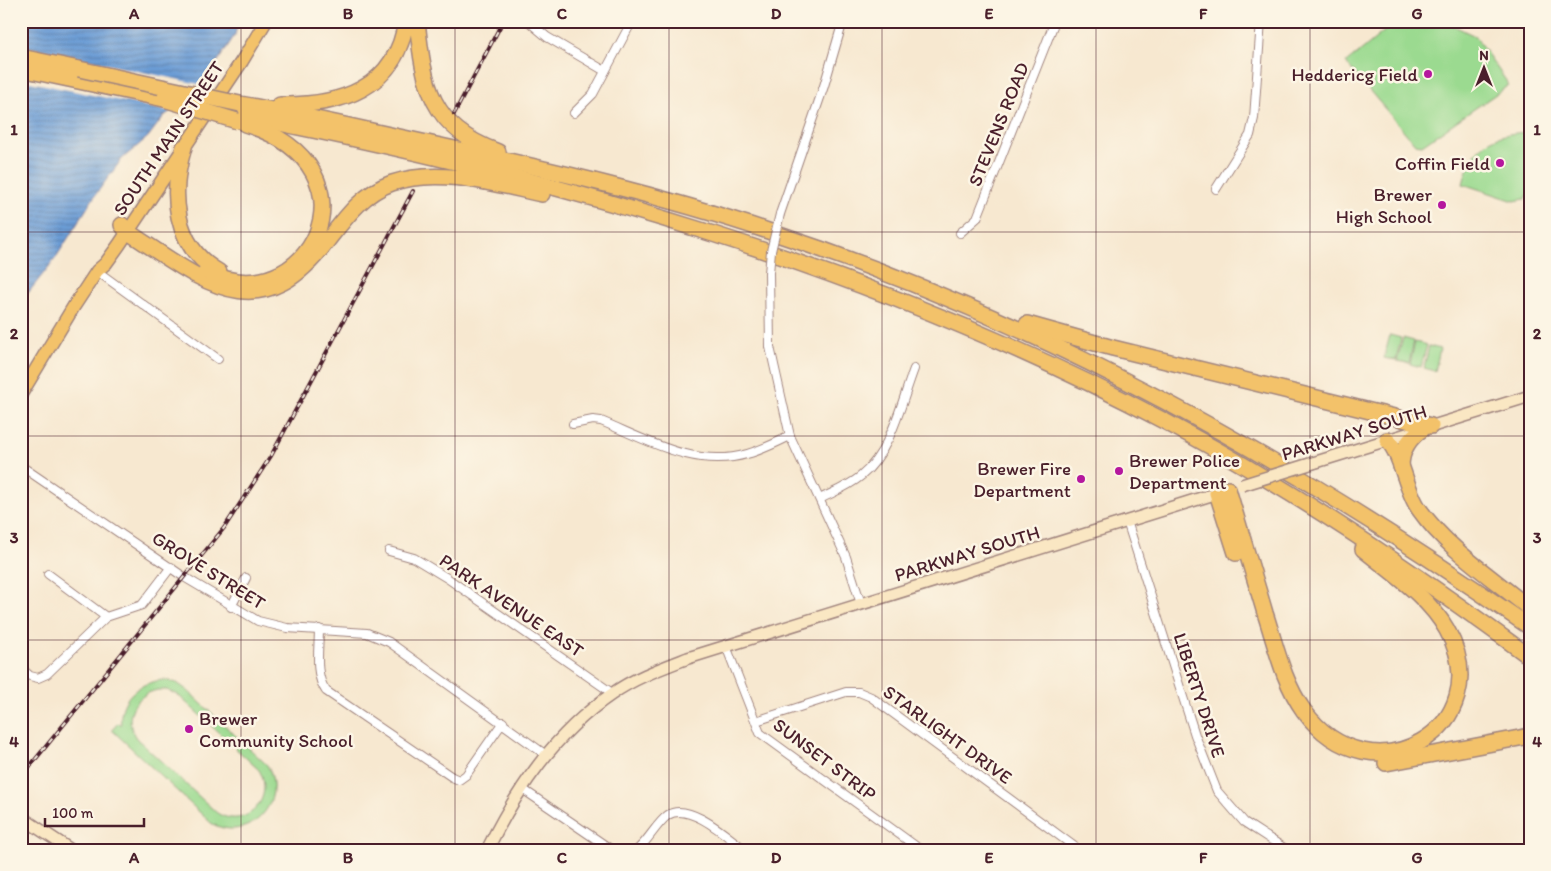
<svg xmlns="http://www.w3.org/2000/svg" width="1551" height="871" font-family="Itim,sans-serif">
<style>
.grass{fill:#9bda90;stroke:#727c5e;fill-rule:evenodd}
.water{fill:url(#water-rules);stroke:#5a5e80}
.pier{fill:#f7e8d0}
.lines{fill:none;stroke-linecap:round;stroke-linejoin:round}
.street-casing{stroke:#a0847e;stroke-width:10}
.secondary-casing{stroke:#a0847e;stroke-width:14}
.primary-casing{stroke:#a0847e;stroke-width:15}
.highway-casing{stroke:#a0847e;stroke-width:18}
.street{stroke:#fff;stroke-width:8}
.secondary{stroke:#fae7c3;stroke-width:11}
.primary{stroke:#f3c26a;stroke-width:12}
.highway{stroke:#f3c26a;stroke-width:15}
.rail-casing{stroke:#4a1f2b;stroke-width:4}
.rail{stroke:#fcf5e5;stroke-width:2;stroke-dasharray:5.5;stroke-linecap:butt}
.street-bridge-casing{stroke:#a0847e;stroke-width:10;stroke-linecap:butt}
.secondary-bridge-casing{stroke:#a0847e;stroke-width:14;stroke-linecap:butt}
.highway-bridge-casing{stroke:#a0847e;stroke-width:18;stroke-linecap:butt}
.street-bridge{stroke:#fff;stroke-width:8}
.secondary-bridge{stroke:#fae7c3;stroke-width:11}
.highway-bridge{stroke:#f3c26a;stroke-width:15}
.grid{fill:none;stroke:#4a1f2b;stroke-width:1;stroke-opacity:0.55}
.poi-dot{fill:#b5179e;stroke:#fcf5e5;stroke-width:2}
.labels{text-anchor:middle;stroke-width:5;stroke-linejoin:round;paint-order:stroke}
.poi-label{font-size:19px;fill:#4a1f2b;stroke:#fcf5e5;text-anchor:end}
.street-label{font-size:19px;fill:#4a1f2b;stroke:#fcf5e5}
.neatline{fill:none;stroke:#4a1f2b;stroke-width:2}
.grid-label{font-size:16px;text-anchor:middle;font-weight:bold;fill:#4a1f2b}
</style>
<defs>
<pattern id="water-rules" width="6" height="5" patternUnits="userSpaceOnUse" patternTransform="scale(1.25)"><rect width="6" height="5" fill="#6b9cd5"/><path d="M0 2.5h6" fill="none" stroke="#5a7fad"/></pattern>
</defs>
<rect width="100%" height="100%" fill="#fcf5e5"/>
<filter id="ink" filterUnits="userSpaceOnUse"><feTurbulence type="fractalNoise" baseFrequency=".02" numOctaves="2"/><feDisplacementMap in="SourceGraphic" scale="10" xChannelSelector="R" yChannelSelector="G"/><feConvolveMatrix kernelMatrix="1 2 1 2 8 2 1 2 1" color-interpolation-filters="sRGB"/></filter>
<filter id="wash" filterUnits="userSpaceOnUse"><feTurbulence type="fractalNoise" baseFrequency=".0096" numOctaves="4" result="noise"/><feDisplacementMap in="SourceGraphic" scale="20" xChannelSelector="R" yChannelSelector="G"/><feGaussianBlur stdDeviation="1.12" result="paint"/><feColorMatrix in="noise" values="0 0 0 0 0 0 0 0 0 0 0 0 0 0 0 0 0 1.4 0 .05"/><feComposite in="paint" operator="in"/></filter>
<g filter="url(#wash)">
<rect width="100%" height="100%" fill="#f7e8d0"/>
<g class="grass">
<path d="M1410,21h34l31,15 34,49 -87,60 -7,-1 -69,-81 48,-40z"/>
<path d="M1530,132v60l-5,7 -11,2 -51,-17c9,-39 29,-51 67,-52z"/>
<path d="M1390,335l11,3 -5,22 -12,-2z"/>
<path d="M1403,338l11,3 -5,22 -12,-2z"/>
<path d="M1415,342l12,3 -6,22 -11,-3z"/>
<path d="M1429,346l11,3 -5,22 -11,-3z"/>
<path d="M165,680l12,3 10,7 80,75c22,37 -19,80 -56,58l-99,-93 6,-7 3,2c-3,-27 19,-44 44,-45zM158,690h9l11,5 81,75c17,28 -13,61 -42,43l-81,-75c-14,-21 -1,-44 22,-48z"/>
</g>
<path class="water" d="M21,21h217l-3,14 -29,44 -20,21 -22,16 -16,21 -26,22 -26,35 -41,65 -34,43z"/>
<path class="pier" d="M21,46l182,39 -29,27 -153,-32z"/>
</g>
<g filter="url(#ink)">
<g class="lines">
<defs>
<g id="street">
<path d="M528,21l19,16 58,34"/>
<path d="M574,113l19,-19 39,-73"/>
<path d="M1216,189l34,-54 4,-17 7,-97"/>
<path d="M780,214l44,-128 19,-65"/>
<path d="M960,233l17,-15 78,-197"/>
<path d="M97,271l121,88"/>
<path d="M769,273l1,74 20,89 56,121 15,47"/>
<path d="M573,424l20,-4 8,1c46,19 95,48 146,33 15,-4 29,-11 43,-18"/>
<path d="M21,466l163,111 74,44 29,7 80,5 22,9 157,113"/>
<path d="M820,499c14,-7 29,-13 41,-23 30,-24 40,-73 53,-107"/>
<path d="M1127,521l68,214 22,56 27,31 43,28"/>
<path d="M389,551l25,7 33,20 165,115"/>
<path d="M48,574l58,43"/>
<path d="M231,607l15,-29"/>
<path d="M319,629c0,20 -5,46 7,62l126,86 7,3 7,-5 37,-53"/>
<path d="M726,646l34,87 161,117"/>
<path d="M21,668l9,8 8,2 9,-4 59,-57 36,-12 29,-38"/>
<path d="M756,721l90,-29h13l12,5 208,153"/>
<path d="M521,788l91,62"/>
<path d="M21,835l8,-12"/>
<path d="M637,850c12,-10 19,-26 31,-35 21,-14 61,23 77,35"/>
</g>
<g id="secondary">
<path d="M1313,463l217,-67"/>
<path d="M21,817l50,33"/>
<path d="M487,850c30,-61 68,-117 125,-156 22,-16 50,-26 76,-36l536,-167"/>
</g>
<path id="primary" d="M21,394l53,-88 23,-35 9,-8 13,-18 123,-184 24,-40"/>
<g id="highway">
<path d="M417,21c7,65 13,106 81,131"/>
<path d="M21,57l58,12"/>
<path d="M21,69l143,30"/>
<path d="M240,104c67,12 134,28 201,42 110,24 220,49 327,85 280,92 522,229 762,396"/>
<path d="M280,105c60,1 116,-16 126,-84"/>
<path d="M238,115c321,62 637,153 928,307 128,68 247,149 364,235"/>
<path d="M184,147c-14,46 -11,99 35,125"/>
<path d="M122,225l6,7c74,48 131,101 200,8 18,-23 35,-47 64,-57 47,-16 103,1 150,11"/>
<path d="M206,271c100,52 182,-103 39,-147"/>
<path d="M1027,324l86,24 318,78"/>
<path d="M1387,440c15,14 18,49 32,69 28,40 74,69 111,100"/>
<path d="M1401,467c0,-18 9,-30 23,-39"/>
<path d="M1228,489c12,42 25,83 37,124 11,33 18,69 39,98 68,93 197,15 143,-81 -19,-34 -55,-57 -84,-81"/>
<path d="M1217,493l19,60"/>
<path d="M1386,763l144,-27"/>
</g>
</defs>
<use href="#street" class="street-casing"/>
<use href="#secondary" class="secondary-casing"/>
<use href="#primary" class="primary-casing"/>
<use href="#highway" class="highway-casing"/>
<use href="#street" class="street"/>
<use href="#secondary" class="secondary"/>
<use href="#primary" class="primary"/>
<use href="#highway" class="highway"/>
<defs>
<g id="rail">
<path d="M454,114l49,-93"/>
<path d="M21,777l203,-249 47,-72 142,-265"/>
</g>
</defs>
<use href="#rail" class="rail-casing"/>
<use href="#rail" class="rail"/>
<defs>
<path id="street-bridge" d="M769,273l2,-22 9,-37"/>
<path id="secondary-bridge" d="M1242,485l71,-22"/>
<g id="highway-bridge">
<path d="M79,69l161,35"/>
<path d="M164,99l73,22"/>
</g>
</defs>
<use href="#street-bridge" class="street-bridge-casing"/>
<use href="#secondary-bridge" class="secondary-bridge-casing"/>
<use href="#highway-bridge" class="highway-bridge-casing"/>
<use href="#street-bridge" class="street-bridge"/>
<use href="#secondary-bridge" class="secondary-bridge"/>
<use href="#highway-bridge" class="highway-bridge"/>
</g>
</g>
<path class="grid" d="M241,21v829M455,21v829M669,21v829M882,21v829M1096,21v829M1310,21v829M21,232h1509M21,436h1509M21,640h1509"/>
<g class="poi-dot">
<circle cx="1428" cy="74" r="5"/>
<circle cx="1500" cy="163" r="5"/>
<circle cx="1442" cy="205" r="5"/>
<circle cx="1119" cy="471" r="5"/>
<circle cx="1081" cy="479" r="5"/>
<circle cx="189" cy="729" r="5"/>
</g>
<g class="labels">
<g class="poi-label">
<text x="1418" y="81">Heddericg Field</text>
<text x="1490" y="170">Coffin Field</text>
<text x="1432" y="201">Brewer<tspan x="1432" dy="22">High School</tspan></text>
<text x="1129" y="467" text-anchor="start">Brewer Police<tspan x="1129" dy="22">Department</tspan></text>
<text x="1071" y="475">Brewer Fire<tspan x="1071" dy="22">Department</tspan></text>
<text x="199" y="725" text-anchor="start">Brewer<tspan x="199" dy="22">Community School</tspan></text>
</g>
<g class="street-label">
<text transform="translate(998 124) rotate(-68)" y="7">STEVENS ROAD</text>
<text transform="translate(168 138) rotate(-56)" y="7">SOUTH MAIN STREET</text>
<text transform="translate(1354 432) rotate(-17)" y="7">PARKWAY SOUTH</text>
<text transform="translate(967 553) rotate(-17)" y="7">PARKWAY SOUTH</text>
<text transform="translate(209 570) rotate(32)" y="7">GROVE STREET</text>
<text transform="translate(512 605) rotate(34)" y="7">PARK AVENUE EAST</text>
<text transform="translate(1200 695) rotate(72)" y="7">LIBERTY DRIVE</text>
<text transform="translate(948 734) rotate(36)" y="7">STARLIGHT DRIVE</text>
<text transform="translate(825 759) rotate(37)" y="7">SUNSET STRIP</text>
</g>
</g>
<rect width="1551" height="871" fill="none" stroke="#fcf5e5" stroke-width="55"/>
<g transform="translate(1484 68)" stroke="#fcf5e5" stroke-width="4" paint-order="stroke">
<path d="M0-4L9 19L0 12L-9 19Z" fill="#4a1f2b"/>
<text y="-8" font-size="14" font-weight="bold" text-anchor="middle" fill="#4a1f2b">N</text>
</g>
<path d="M45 818v8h99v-8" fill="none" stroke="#4a1f2b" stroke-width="2.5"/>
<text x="52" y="818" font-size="15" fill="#4a1f2b" stroke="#fcf5e5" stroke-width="4" paint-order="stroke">100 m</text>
<rect x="28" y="28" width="1496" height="816" class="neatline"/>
<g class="grid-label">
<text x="134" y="19">A</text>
<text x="348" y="19">B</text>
<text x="562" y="19">C</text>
<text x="776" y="19">D</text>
<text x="989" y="19">E</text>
<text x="1203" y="19">F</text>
<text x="1417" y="19">G</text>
<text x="14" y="135">1</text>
<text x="1537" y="135">1</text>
<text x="14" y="339">2</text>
<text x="1537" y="339">2</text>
<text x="14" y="543">3</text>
<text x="1537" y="543">3</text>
<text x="14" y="747">4</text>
<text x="1537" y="747">4</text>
<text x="134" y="863">A</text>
<text x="348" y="863">B</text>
<text x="562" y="863">C</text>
<text x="776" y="863">D</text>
<text x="989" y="863">E</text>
<text x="1203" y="863">F</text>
<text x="1417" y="863">G</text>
</g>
</svg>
